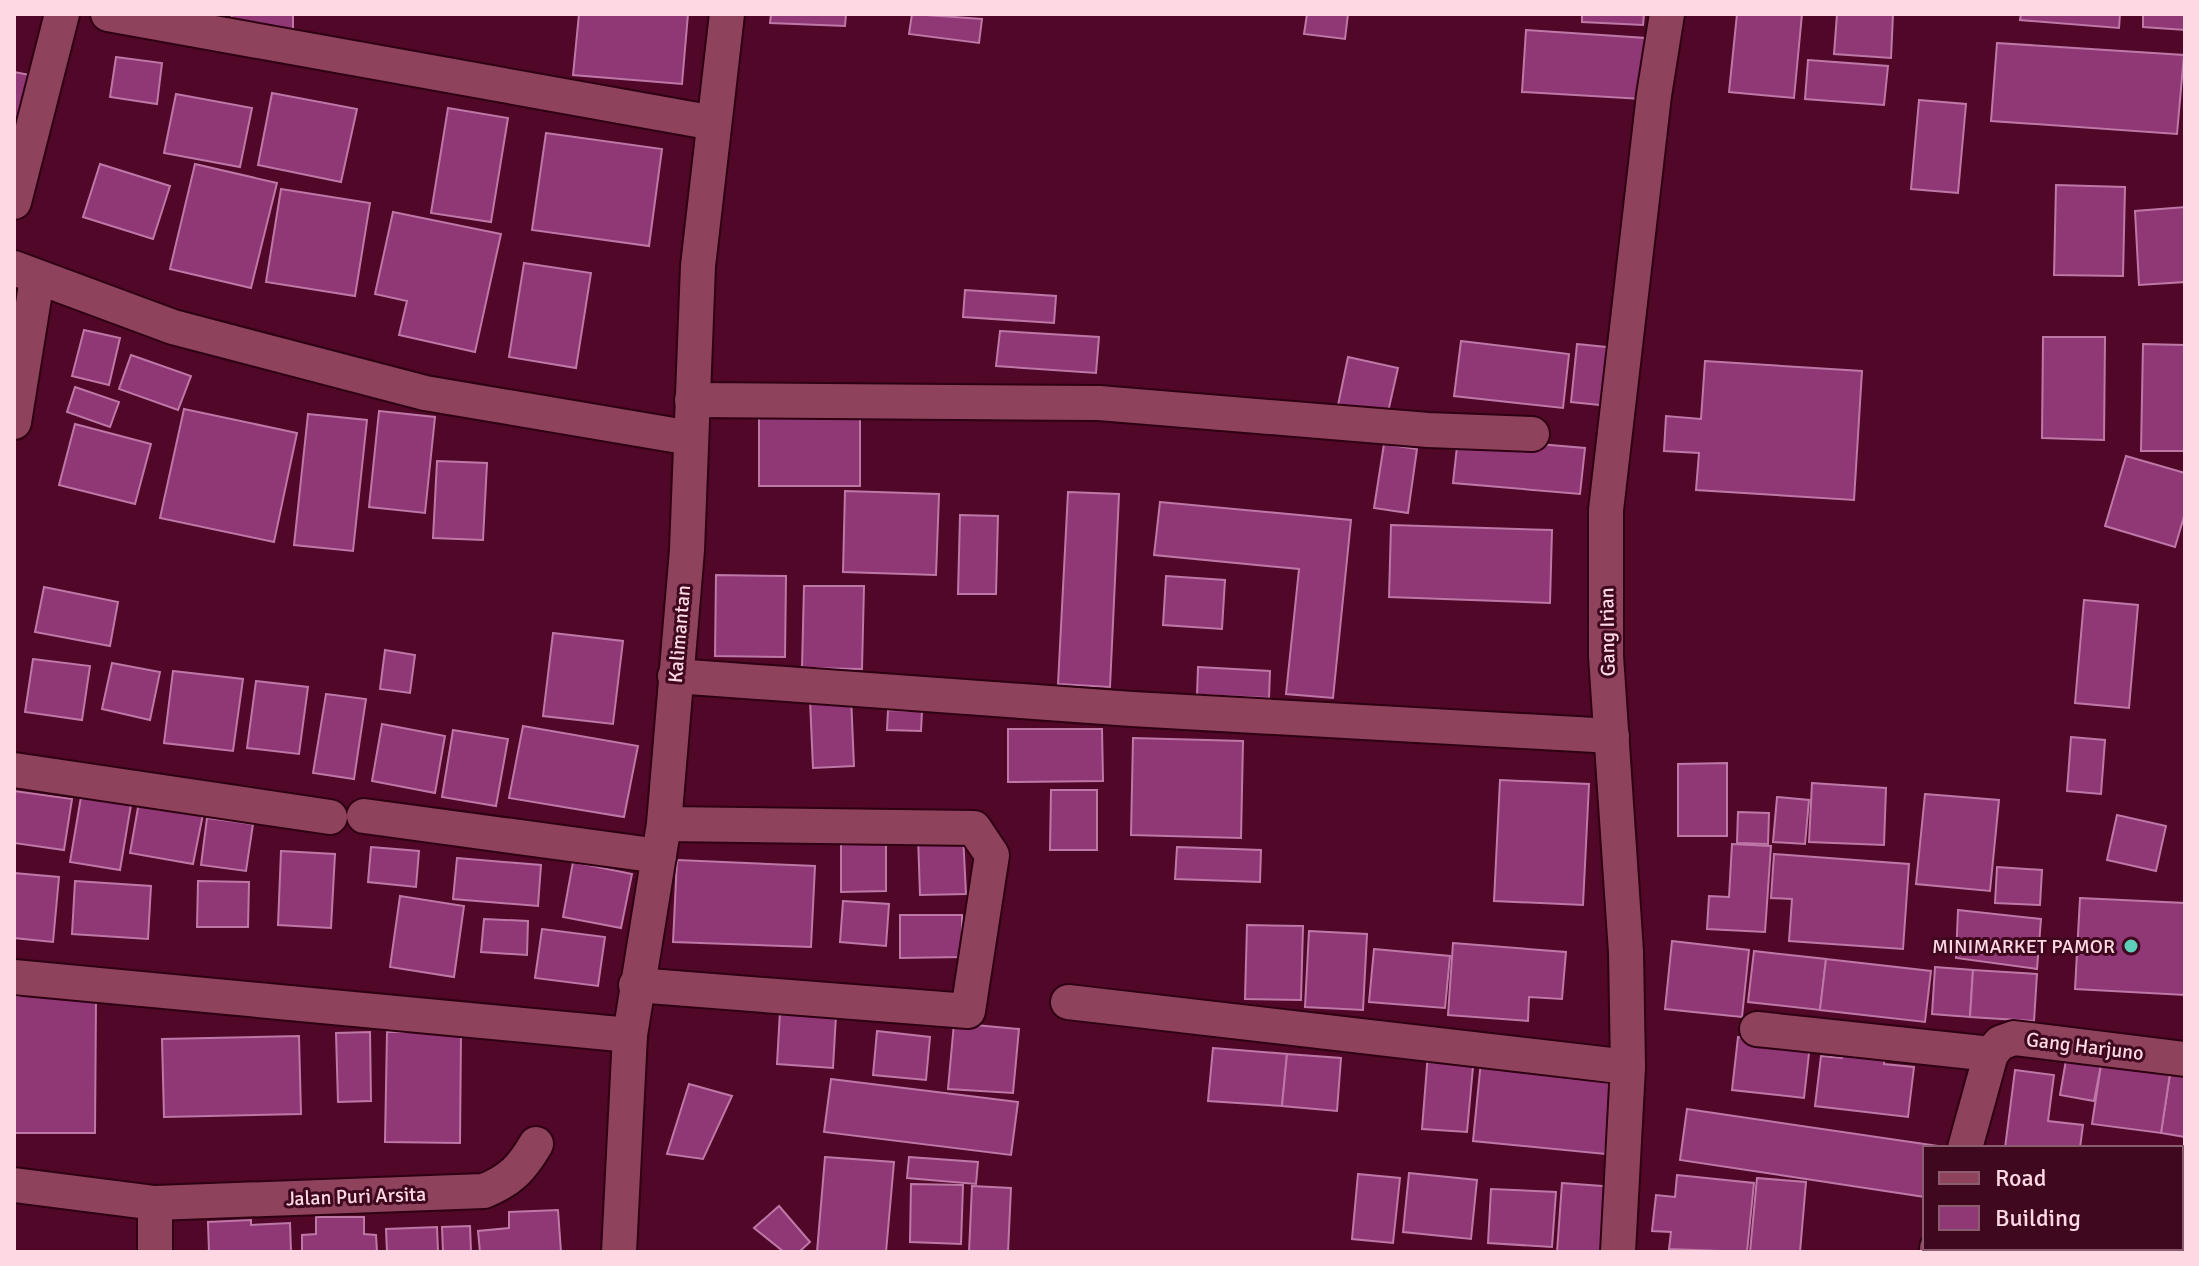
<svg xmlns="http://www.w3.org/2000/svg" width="2199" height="1266" font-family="Signika,sans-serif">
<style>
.building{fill:#903776;stroke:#be78a7;stroke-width:2}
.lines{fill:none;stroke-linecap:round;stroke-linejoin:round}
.street-casing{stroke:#2e0012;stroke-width:38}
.street{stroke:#8e425c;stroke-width:34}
.poi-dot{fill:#5cceba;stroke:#3f081f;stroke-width:3}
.labels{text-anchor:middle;stroke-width:6;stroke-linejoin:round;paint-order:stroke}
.street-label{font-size:20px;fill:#fed9e3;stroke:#3f081f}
.poi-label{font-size:20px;fill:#fed9e3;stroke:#3f081f;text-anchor:end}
</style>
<rect width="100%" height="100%" fill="#510728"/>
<g class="building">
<path d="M232,14h61v16l-63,-4z"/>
<path d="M579,14h109l-6,70 -109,-9z"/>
<path d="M771,14h75l-1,12 -75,-3z"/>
<path d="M912,14l70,5 -3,24 -70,-9z"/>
<path d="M1307,14h41l-3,25 -41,-5z"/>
<path d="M1582,14h62l-1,11 -61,-3z"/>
<path d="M1737,14h65l-8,84 -65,-6z"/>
<path d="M1837,14h56l-2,44 -57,-4z"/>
<path d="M2021,14h99l-1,14 -99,-8z"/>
<path d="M2143,14h42v16l-42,-3z"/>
<path d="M1526,30l120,8 -4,61 -120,-7z"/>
<path d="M1997,43l187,12 -7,79 -186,-13z"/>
<path d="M116,57l46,6 -5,41 -47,-7z"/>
<path d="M1808,60l80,6 -4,39 -79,-6z"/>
<path d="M14,72l16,3 -16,84z"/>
<path d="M272,93l85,16 -16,73 -83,-17z"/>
<path d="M176,94l76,14 -12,59 -76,-14z"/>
<path d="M1919,100l47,4 -8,89 -47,-4z"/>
<path d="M448,108l60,10 -17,104 -60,-9z"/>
<path d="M546,133l116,16 -13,97 -117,-16z"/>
<path d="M100,164l70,22 -17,53 -70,-22z"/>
<path d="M195,164l82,19 -26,105 -81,-19z"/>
<path d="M2056,185l69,2 -2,89 -69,-1z"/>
<path d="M281,189l89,14 -15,93 -89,-14z"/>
<path d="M2185,207v75l-46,3 -4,-74z"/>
<path d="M393,212l108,22 -26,118 -76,-17 8,-34 -32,-7z"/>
<path d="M524,263l67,10 -15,95 -67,-11z"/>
<path d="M965,290l91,6 -2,27 -91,-6z"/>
<path d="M84,330l36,8 -11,47 -37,-9z"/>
<path d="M1000,331l99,6 -3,36 -100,-7z"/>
<path d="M2043,337h62l-1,103 -62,-2z"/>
<path d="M1461,341l108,13 -6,54 -109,-12z"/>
<path d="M1577,344l39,4 -7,58 -38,-4z"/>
<path d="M2143,344l42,1v106h-44z"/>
<path d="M131,355l60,21 -13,34 -59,-21z"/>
<path d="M1348,357l50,11 -12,53 -49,-11z"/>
<path d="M1705,361l157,10 -8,129 -158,-10 3,-37 -35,-2 2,-35 35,3z"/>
<path d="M75,387l44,15 -9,25 -43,-15z"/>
<path d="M184,409l113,24 -23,109 -114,-24z"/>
<path d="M379,411l56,6 -10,96 -56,-6z"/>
<rect x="759" y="412" width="101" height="74"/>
<path d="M308,414l59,6 -14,131 -59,-6z"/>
<path d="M75,424l76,20 -16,60 -76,-19z"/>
<path d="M1458,437l127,11 -5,46 -127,-11z"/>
<path d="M1384,444l33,5 -9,64 -34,-5z"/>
<path d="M2126,456l59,17v40l-10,34 -70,-21z"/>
<path d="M437,461l50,2 -4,77 -50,-2z"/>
<path d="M845,491l94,3 -3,81 -93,-3z"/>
<path d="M1068,492l51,2 -9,193 -52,-3z"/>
<path d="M1160,502l191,18 -18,178 -47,-4 13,-125 -145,-14z"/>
<path d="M960,515l38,1 -2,78h-38z"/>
<path d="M1391,525l161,5 -2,73 -161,-6z"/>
<path d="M716,575l70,1 -1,81 -70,-1z"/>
<path d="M1166,576l59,4 -3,49 -59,-4z"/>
<path d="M804,586h60l-2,83 -60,-1z"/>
<path d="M44,587l74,15 -8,44 -75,-14z"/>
<path d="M2084,600l54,5 -9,103 -54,-5z"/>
<path d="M553,633l70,8 -10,83 -70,-8z"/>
<path d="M385,650l30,5 -5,38 -30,-4z"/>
<path d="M33,659l57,7 -8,54 -57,-8z"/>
<path d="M112,663l48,9 -10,48 -48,-11z"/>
<path d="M1198,667l72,4 -1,27 -72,-3z"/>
<path d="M173,671l70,8 -10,72 -69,-8z"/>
<path d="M256,681l52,6 -9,67 -52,-6z"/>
<path d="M326,694l40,5 -12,80 -41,-6z"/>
<path d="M851,697l3,69 -41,2 -3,-68z"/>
<path d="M888,710l34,1 -1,20 -34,-1z"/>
<path d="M382,724l63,12 -10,57 -63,-12z"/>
<path d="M523,726l115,20 -14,71 -115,-19z"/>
<path d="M1008,729h94l1,52 -95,1z"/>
<path d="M453,730l55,9 -12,67 -54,-9z"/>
<path d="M2071,737l34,3 -4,54 -34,-3z"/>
<path d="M1133,738l110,3 -2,97 -110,-3z"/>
<path d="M1727,763v73h-49v-72z"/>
<path d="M1500,780l89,4 -6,121 -89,-4z"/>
<path d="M1812,783l74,5 -2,57 -75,-3z"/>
<path d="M1051,790h46v60h-47z"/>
<path d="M14,791l58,8 -8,51 -50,-7z"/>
<path d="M82,791l50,8 -12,71 -50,-8z"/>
<path d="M1925,794l74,6 -9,91 -74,-7z"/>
<path d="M1777,797l32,3 -4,44 -32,-2z"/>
<path d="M139,802l64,12 -10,50 -63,-11z"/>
<path d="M1738,812l31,1 -1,31 -31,-1z"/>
<path d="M2117,815l49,11 -10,45 -49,-11z"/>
<path d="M207,818l46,6 -7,47 -45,-6z"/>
<path d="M886,833v58l-45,1v-58z"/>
<path d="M963,834l3,60 -46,1 -2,-59z"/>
<path d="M1732,844l39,2 -6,86 -58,-3 2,-33 20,1z"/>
<path d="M371,847l48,4 -3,36 -48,-5z"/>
<path d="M1177,847l84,3 -1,32 -85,-3z"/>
<path d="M281,851l54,3 -4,74 -53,-3z"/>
<path d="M1774,854l135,10 -6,85 -114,-8 3,-42 -21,-1z"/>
<path d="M457,858l84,7 -3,41 -85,-7z"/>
<path d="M677,860l138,6 -4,81 -138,-5z"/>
<path d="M573,862l59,12 -11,54 -58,-11z"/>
<path d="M1997,867l45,3 -2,35 -45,-2z"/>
<path d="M14,873l45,4 -6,65 -39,-4z"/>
<path d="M75,881l76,5 -3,53 -76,-5z"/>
<path d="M198,881l51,1 -1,45h-51z"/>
<path d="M400,896l64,10 -10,71 -64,-10z"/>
<path d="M2080,898l105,5v92l-110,-6z"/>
<path d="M843,901l46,3 -3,42 -46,-4z"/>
<path d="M1958,910l83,9 -4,50 -81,-11z"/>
<path d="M900,915h62v42l-62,1z"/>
<path d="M484,919l44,2 -1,34 -46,-3z"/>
<path d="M1247,925l56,1 -2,74 -56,-1z"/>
<path d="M542,929l63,8 -7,49 -63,-8z"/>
<path d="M1309,931l58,3 -4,76 -58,-3z"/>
<path d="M1672,941l77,9 -7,67 -77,-8z"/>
<path d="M1453,943l113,9 -4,47 -33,-2 -1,24 -80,-6z"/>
<path d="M1374,949l76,7 -5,52 -76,-6z"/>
<path d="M1754,951l72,8 -6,51 -72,-8z"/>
<path d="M1826,959l105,12 -6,51 -105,-12z"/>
<path d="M1935,967l38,3 -3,47 -38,-3z"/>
<path d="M1973,970l64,4 -3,47 -64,-4z"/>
<path d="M14,996h82l-1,137h-81z"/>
<path d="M780,1011l56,4 -3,53 -56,-4z"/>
<path d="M954,1023l65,6 -6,64 -65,-4z"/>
<path d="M877,1031l53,6 -4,43 -53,-5z"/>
<path d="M370,1032l1,69 -33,1 -2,-69z"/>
<path d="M387,1032h74l-1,111 -75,-1z"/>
<path d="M299,1036l2,78 -137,3 -2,-78z"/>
<path d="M1738,1037l72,7 -6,54 -72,-8z"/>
<path d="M1844,1041l42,5 -2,18 30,3 -6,50 -93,-11 6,-50 21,2z"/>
<path d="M1213,1048l74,6 -5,52 -74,-5z"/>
<path d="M1428,1053l46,3 -7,76 -45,-3z"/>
<path d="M1287,1054l54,4 -4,53 -55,-5z"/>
<path d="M2066,1060l35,5 -7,36 -34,-6z"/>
<path d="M1481,1061l133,13 -9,80 -132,-13z"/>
<path d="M2185,1062v75l-24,-4 10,-66z"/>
<path d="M2101,1065l70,2 -10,66 -69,-9z"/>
<path d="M2015,1070l39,5 -6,46 35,4 -3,23h-75z"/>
<path d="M831,1079l187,23 -7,53 -187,-23z"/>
<path d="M689,1084l43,12 -29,63 -36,-5z"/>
<path d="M1687,1109l251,37 -13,2v49l-245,-37z"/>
<path d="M825,1157l69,5 -8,90h-69z"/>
<path d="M909,1157l69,5 -2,22 -69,-6z"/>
<path d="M1409,1173l68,7 -6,59 -68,-7z"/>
<path d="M1358,1174l42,4 -7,65 -41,-4z"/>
<path d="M1677,1175l77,8 -7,69 -78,-3 2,-17 -19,-1 4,-36 19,2z"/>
<path d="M1757,1178l49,4 -6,70h-50z"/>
<path d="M1562,1183l53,4 -6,65h-52z"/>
<path d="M911,1184l52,1 -2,59 -51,-2z"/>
<path d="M972,1186l39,2 -3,64h-39z"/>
<path d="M1491,1189l65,3 -4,55 -64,-4z"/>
<path d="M2181,1201h4v51h-14l1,-4h9z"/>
<path d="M779,1206l31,36 -11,10h-15l-30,-24z"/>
<path d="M558,1210l3,42h-81l-2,-21 31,-3v-16z"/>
<path d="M316,1217h48v17l12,1 1,17h-75v-17l14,-1z"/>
<path d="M251,1220v5l39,-2 1,29h-82l-1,-30z"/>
<path d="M470,1226l1,26h-28l-1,-25z"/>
<path d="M437,1227l1,25h-51l-1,-23z"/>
<path d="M1987,1248h23l22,4h-46z"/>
</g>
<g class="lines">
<defs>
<g id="street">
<path d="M108,14l606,109"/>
<path d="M14,202l48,-188"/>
<path d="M14,268l159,59 252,66 266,45"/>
<path d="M692,400l407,3 329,27 104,4"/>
<path d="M14,422l23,-143"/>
<path d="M675,676l457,33 480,27"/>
<path d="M14,770l316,47"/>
<path d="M364,816l295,40"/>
<path d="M14,977l616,58"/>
<path d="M636,985l332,26 24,-156 -18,-27 -310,-4"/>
<path d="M1068,1002l560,65"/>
<path d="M1757,1029l234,25"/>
<path d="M1965,1148l26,-94 9,-11 14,-5 171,21"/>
<path d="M14,1185l141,18v49"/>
<path d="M155,1203l329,-12c27,-11 38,-23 52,-47"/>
<path d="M619,1252l11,-217 34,-211 23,-274 11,-284 29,-252"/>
<path d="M1618,1252l10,-185 -2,-115 -20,-296v-146l48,-415 13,-81"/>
<path d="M1937,1252v-4"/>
</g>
</defs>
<use href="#street" class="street-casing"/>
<use href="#street" class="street"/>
</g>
<circle class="poi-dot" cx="2131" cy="946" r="8"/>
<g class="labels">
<g class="street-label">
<text transform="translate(1607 632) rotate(-91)" y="7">Gang Irian</text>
<text transform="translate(679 634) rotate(-85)" y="7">Kalimantan</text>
<text transform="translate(2085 1046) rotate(7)" y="7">Gang Harjuno</text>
<text transform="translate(356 1196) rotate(-2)" y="7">Jalan Puri Arsita</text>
</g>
<g class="poi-label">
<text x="2115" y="953">MINIMARKET PAMOR</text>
</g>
</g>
<rect width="2199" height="1266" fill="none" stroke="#fed9e3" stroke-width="32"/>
<rect x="1923" y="1146" width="260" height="104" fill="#3f081f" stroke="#8b5c6d" stroke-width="2"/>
<rect x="1939" y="1172" width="40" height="12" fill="#8e425c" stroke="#8b5c6d" stroke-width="2"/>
<text x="1995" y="1186" font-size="24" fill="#fed9e3">Road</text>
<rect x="1939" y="1206" width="40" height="24" fill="#903776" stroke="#8b5c6d" stroke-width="2"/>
<text x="1995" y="1226" font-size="24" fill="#fed9e3">Building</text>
</svg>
